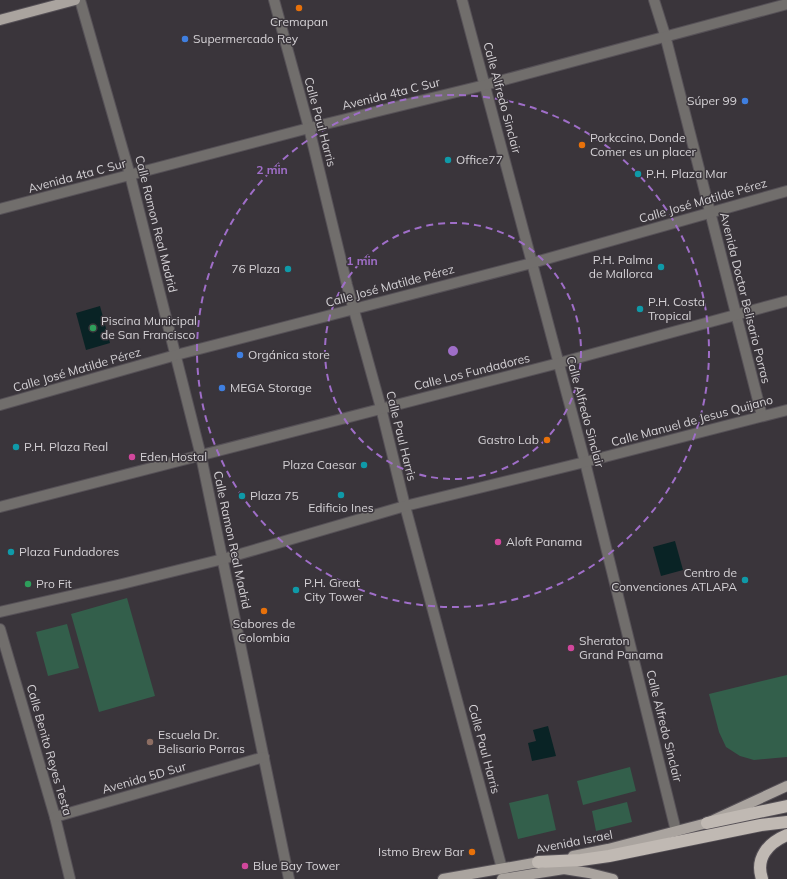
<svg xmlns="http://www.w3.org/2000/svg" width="787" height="879" font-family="Mulish,sans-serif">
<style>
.green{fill:#335f4b}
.water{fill:#092325}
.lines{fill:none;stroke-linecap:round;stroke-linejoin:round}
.minor-casing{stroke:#565157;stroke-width:12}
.major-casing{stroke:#565157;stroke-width:12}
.highway-casing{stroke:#565157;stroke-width:14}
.minor{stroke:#716e6c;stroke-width:10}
.major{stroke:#aaa49f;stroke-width:10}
.highway{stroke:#c0b9b3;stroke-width:12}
.ring{fill:none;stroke:#9f6ec8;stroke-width:2;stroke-dasharray:7 5}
.food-dot{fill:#e8710a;stroke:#3a353b;stroke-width:1.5}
.shop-dot{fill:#3f7fe0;stroke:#3a353b;stroke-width:1.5}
.culture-dot{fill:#0f9aa8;stroke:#3a353b;stroke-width:1.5}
.leisure-dot{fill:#2e9e5b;stroke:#3a353b;stroke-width:1.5}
.hotel-dot{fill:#d1479c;stroke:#3a353b;stroke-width:1.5}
.education-dot{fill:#8d6e63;stroke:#3a353b;stroke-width:1.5}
.labels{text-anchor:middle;stroke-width:3;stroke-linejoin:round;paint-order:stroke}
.poi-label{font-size:12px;fill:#d4d1d5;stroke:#3a353b;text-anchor:start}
.street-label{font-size:12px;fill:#d4d1d5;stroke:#3a353b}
.centre{fill:#9f6ec8;stroke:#3a353b;stroke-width:2}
.ring-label{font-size:12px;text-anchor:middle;font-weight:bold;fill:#9f6ec8;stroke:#3a353b;stroke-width:3;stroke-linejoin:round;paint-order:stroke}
</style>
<rect width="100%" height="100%" fill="#3a353b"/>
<g class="green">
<path d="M127,598l28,98 -56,16 -28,-98z"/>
<path d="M67,624l12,44 -31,8 -12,-44z"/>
<path d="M787,675v82l-33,3 -14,-4 -14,-9 -7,-15 -10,-38z"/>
<path d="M630,767l6,24 -53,14 -6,-24z"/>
<path d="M548,794l8,36 -38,9 -9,-36z"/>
<path d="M627,802l5,20 -36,9 -4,-20z"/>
</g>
<g class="water">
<path d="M100,306l10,37 -24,7 -10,-37z"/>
<path d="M675,541l8,29 -22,6 -8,-29z"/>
<path d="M548,726l8,30 -24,5 -4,-18 8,-2 -3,-11z"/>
</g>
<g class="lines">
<defs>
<g id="minor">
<path d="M80,0l50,175 71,281 88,423"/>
<path d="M274,0l35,128 38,157 34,123 24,98 99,370"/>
<path d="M462,0l123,462 91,369"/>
<path d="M654,0l11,35 97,381"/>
<path d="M0,209l309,-81 176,-43 302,-81"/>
<path d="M0,405l176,-50 356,-92 255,-72"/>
<path d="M0,507l559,-144 228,-62"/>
<path d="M0,612l122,-28 101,-25 182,-53 180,-44 202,-52"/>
<path d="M0,629l55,188 15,62"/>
<path d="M55,817l209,-60"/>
</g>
<g id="major">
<path d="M0,20l75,-20"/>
<path d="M573,856l35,-7 99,-26 80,-37"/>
<path d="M443,879l102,-18"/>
<path d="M502,879l62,-10 25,4 24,6"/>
</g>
<g id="highway">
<path d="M707,823l80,-17"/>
<path d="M538,862l43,-2 28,-4 152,-31 26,-3"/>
<path d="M762,879c-7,-21 6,-36 25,-44"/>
</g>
</defs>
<use href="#minor" class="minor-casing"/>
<use href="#major" class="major-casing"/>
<use href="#highway" class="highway-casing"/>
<use href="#minor" class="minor"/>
<use href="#major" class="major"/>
<use href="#highway" class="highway"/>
</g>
<g class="ring">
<circle cx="453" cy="351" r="128"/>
<circle cx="453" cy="351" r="256"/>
</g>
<g class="food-dot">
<circle cx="299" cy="8" r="4"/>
<circle cx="582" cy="145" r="4"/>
<circle cx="547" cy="440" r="4"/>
<circle cx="264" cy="611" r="4"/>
<circle cx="472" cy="852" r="4"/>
</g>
<g class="shop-dot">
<circle cx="185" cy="39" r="4"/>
<circle cx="745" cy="101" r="4"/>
<circle cx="240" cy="355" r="4"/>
<circle cx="222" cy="388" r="4"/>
</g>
<g class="culture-dot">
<circle cx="448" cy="160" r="4"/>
<circle cx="638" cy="174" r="4"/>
<circle cx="661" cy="267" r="4"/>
<circle cx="288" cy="269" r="4"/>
<circle cx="640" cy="309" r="4"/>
<circle cx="16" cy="447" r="4"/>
<circle cx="364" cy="465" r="4"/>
<circle cx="341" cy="495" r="4"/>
<circle cx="242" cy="496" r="4"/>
<circle cx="11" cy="552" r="4"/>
<circle cx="745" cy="580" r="4"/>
<circle cx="296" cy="590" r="4"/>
</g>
<g class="leisure-dot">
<circle cx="93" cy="328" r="4"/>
<circle cx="28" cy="584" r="4"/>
</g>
<g class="hotel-dot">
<circle cx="132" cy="457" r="4"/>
<circle cx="498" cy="542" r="4"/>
<circle cx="571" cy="648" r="4"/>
<circle cx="245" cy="866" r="4"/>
</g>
<circle class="education-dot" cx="150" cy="742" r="4"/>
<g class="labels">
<g class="poi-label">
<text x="299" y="26" text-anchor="middle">Cremapan</text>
<text x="193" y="43">Supermercado Rey</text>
<text x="737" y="105" text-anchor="end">Súper 99</text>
<text x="590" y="142">Porkccino, Donde<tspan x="590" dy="14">Comer es un placer</tspan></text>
<text x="456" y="164">Office77</text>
<text x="646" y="178">P.H. Plaza Mar</text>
<text x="653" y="264" text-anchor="end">P.H. Palma<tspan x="653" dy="14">de Mallorca</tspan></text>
<text x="280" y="273" text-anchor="end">76 Plaza</text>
<text x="648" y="306">P.H. Costa<tspan x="648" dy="14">Tropical</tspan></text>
<text x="101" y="325">Piscina Municipal<tspan x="101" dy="14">de San Francisco</tspan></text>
<text x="248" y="359">Orgánica store</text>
<text x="230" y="392">MEGA Storage</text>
<text x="539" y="444" text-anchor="end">Gastro Lab</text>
<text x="24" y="451">P.H. Plaza Real</text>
<text x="140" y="461">Eden Hostal</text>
<text x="356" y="469" text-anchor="end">Plaza Caesar</text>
<text x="250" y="500">Plaza 75</text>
<text x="341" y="512" text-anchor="middle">Edificio Ines</text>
<text x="506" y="546">Aloft Panama</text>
<text x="19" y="556">Plaza Fundadores</text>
<text x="737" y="577" text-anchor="end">Centro de<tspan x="737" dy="14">Convenciones ATLAPA</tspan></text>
<text x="304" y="587">P.H. Great<tspan x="304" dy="14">City Tower</tspan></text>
<text x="36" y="588">Pro Fit</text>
<text x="264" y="628" text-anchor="middle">Sabores de<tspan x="264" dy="14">Colombia</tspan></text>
<text x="579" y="645">Sheraton<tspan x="579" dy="14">Grand Panama</tspan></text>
<text x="158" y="739">Escuela Dr.<tspan x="158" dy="14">Belisario Porras</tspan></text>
<text x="464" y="856" text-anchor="end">Istmo Brew Bar</text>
<text x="253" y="870">Blue Bay Tower</text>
</g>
<g class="street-label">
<text transform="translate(391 94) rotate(-14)" y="4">Avenida 4ta C Sur</text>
<text transform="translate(502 98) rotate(75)" y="4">Calle Alfredo Sinclair</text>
<text transform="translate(320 122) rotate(75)" y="4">Calle Paul Harris</text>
<text transform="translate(77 176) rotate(-15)" y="4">Avenida 4ta C Sur</text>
<text transform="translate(703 201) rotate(-16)" y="4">Calle José Matilde Pérez</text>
<text transform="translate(156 224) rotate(76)" y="4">Calle Ramon Real Madrid</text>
<text transform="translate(390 286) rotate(-15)" y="4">Calle José Matilde Pérez</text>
<text transform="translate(745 298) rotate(76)" y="4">Avenida Doctor Belisario Porras</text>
<text transform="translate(77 370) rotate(-16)" y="4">Calle José Matilde Pérez</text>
<text transform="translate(472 372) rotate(-14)" y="4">Calle Los Fundadores</text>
<text transform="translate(585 412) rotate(75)" y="4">Calle Alfredo Sinclair</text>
<text transform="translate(692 421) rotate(-15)" y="4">Calle Manuel de Jesus Quijano</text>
<text transform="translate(401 436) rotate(76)" y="4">Calle Paul Harris</text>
<text transform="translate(232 540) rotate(78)" y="4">Calle Ramon Real Madrid</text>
<text transform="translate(664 726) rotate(76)" y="4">Calle Alfredo Sinclair</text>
<text transform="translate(484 749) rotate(75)" y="4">Calle Paul Harris</text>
<text transform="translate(49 750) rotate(74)" y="4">Calle Benito Reyes Testa</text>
<text transform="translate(144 778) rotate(-16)" y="4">Avenida 5D Sur</text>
<text transform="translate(574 842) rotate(-11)" y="4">Avenida Israel</text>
</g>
</g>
<circle cx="453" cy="351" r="6" class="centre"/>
<g class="ring-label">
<text x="272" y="174">2 min</text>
<text x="362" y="265">1 min</text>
</g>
</svg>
